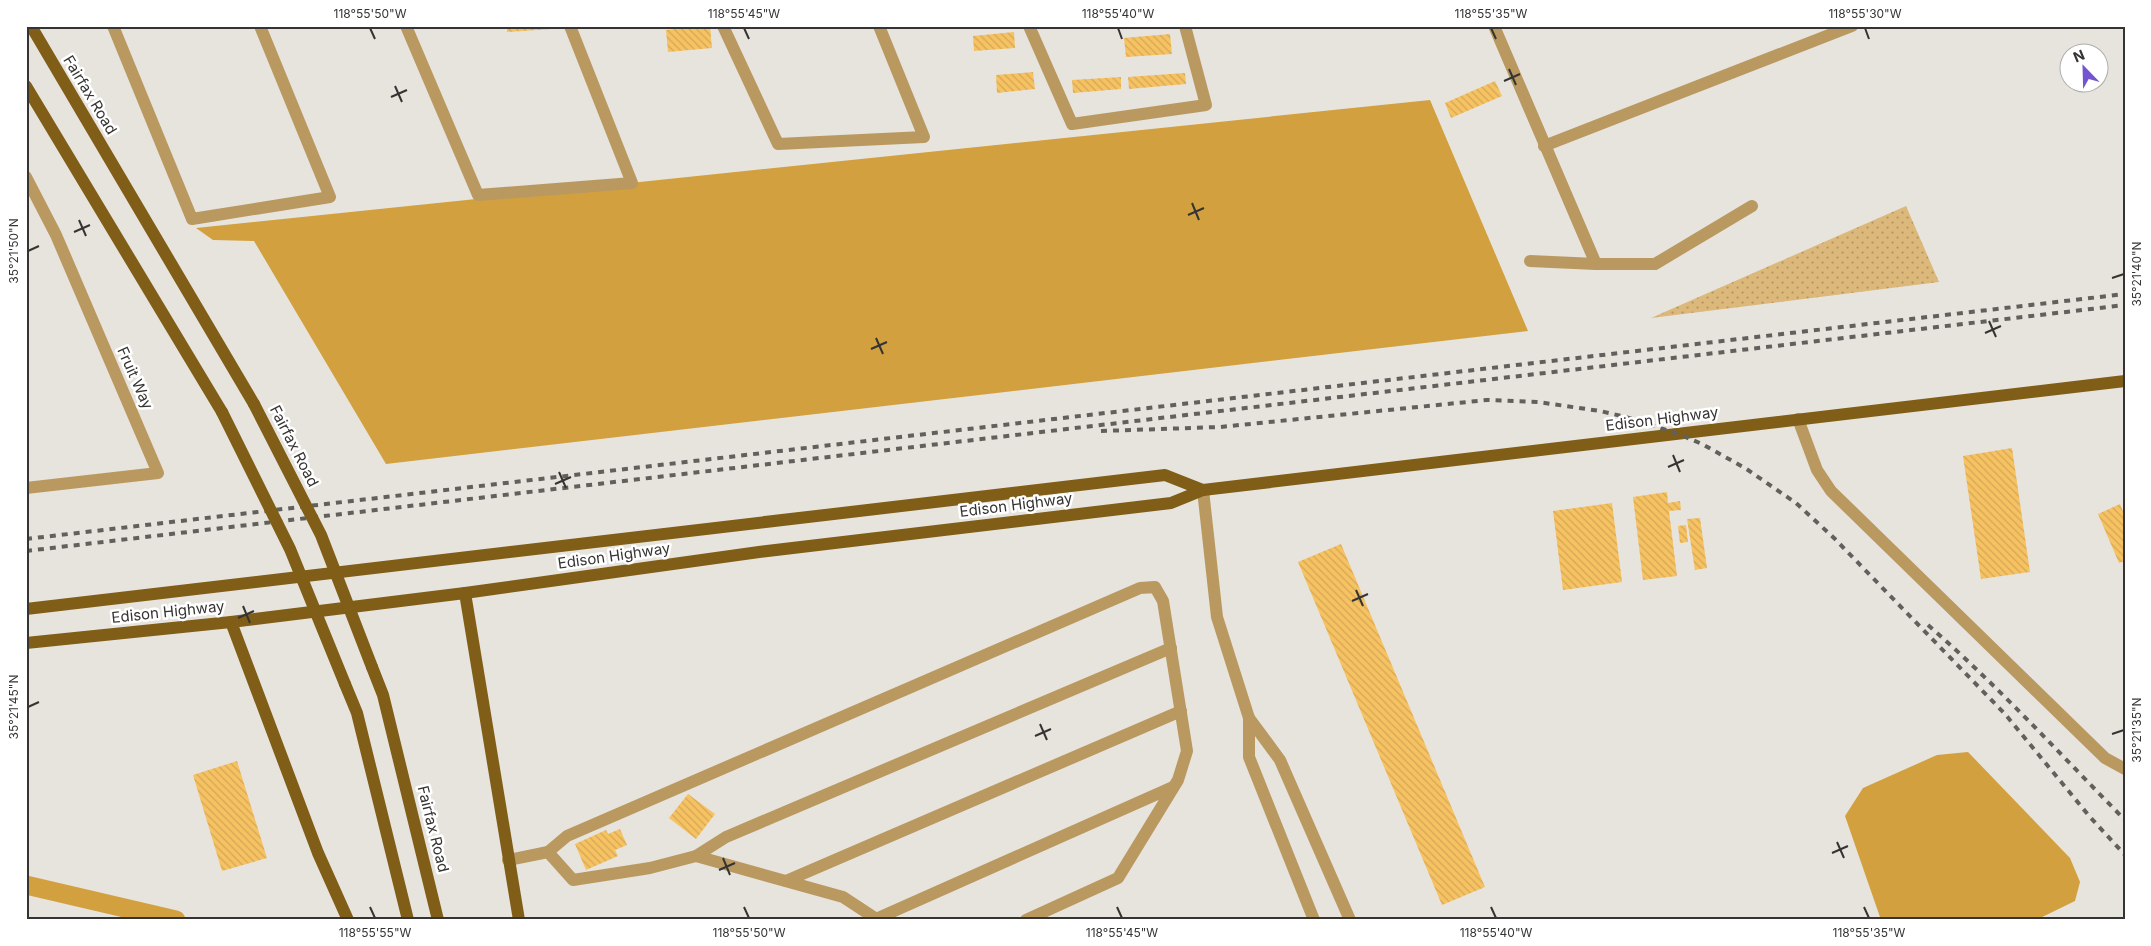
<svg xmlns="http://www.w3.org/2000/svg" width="2151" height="946" font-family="Inter,sans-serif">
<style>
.grass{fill:url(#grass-dots)}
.water{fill:#d2a03e}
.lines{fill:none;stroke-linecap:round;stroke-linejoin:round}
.canal{stroke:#d2a03e;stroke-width:19}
.building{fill:url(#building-back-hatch)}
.minor{stroke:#ba9960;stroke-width:12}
.major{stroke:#815e17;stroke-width:12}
.rail{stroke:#62605d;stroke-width:4;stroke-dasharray:6 6;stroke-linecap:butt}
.major-bridge{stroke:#815e17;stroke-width:12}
.ticks{fill:none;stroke:#353432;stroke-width:2}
.labels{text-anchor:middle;stroke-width:5;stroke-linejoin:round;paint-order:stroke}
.street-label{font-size:15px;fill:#353432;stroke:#fff}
.neatline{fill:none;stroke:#353432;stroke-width:2}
.ticks-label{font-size:12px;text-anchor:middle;fill:#353432}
</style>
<defs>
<pattern id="grass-dots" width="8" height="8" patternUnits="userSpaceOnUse" patternTransform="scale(1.25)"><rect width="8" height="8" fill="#dcb87a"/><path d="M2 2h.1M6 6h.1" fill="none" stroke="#b39665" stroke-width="1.8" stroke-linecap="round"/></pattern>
<pattern id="building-back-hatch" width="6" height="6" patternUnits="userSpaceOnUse" patternTransform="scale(1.25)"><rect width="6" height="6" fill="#f6c262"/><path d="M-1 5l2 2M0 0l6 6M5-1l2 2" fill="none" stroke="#d4a756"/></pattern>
</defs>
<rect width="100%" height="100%" fill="#e7e4de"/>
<path class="grass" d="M1906,206l33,76 -288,36z"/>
<g class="water">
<path d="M1430,100l98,231 -1142,133 -132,-223 -41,-1 -17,-12z"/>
<path d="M1968,752l102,106 10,24 -5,19 -39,19h-155l-36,-104 18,-28 74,-33z"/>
</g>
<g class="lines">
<path class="canal" d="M26,885l150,35"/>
</g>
<g class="building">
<path d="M507,26h45v3l-45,3z"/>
<path d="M703,26h7l2,22 -44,4 -2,-22z"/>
<path d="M1014,32l1,16 -41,3 -1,-15z"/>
<path d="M1170,34l2,20 -46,3 -2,-19z"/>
<path d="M1033,72l2,17 -38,4 -1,-18z"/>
<path d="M1185,73l1,11 -57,5 -1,-12z"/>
<path d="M1121,77v12l-48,4 -1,-13z"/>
<path d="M1495,81l7,15 -51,22 -6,-15z"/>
<path d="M2012,448l18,124 -49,7 -18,-123z"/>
<path d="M1667,492l1,11 12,-2 1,9 -12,1 8,65 -34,4 -10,-83z"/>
<path d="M1612,503l10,79 -59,8 -10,-79z"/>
<path d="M2120,504l5,12v45l-6,2 -21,-49z"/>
<path d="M1700,518l7,50 -12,2 -8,-51z"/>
<path d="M1686,525l2,17 -8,1 -2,-17z"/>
<path d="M1341,544l144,343 -43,18 -144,-343z"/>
<path d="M237,761l30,97 -45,13 -29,-96z"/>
<path d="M688,794l27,20 -19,25 -27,-21z"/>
<path d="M620,829l7,16 -12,5 3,6 -32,14 -11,-26 31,-14 2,4z"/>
</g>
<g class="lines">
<g class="minor">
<path d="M113,26l79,193 138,-22 -70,-171"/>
<path d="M406,26l72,169 154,-12 -62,-157"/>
<path d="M723,26l55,118 146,-7 -45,-111"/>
<path d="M1029,26l43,98 134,-19 -21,-79"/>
<path d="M1494,26l102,238"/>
<path d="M1544,146l308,-120"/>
<path d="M26,177l30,58 102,238 -132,15"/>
<path d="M1530,261l66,3h59l97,-58"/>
<path d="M1798,419l19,51 14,21 274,267 20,11"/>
<path d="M1203,490l14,127 32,101v39l65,163"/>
<path d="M1249,718l31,42 70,160"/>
<path d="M548,852l25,28 77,-12 46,-12 147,41 35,23"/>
<path d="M696,856l30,-19 445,-189"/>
<path d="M508,860l40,-8 19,-16 573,-248 15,-1 8,14 24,150 -9,29 -60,98 -92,42"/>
<path d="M786,881l395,-170"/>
<path d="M876,919l297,-132"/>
</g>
<g class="major">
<path d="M31,26l223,378"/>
<path d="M26,86l196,326"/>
<path d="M465,593l54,327"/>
<path d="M26,609l1139,-134 38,15"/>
<path d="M231,622l87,231 30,67"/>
<path d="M26,643l205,-21 234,-29 294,-41 412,-49 32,-13 922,-109"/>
<path d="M372,667l11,28 55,225"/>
<path d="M345,684l12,29 51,207"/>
</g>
<g class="rail">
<path d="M1101,431l119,-4 267,-27 51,2 62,9 26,6 50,16 26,11 43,24 51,35 38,35 171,176 85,103 35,38"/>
<path d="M26,539l2099,-245"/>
<path d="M26,551l2099,-246"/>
<path d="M1928,625c70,61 132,129 197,195"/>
</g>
<g class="major-bridge">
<path d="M254,404l67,131 51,132"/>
<path d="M222,412l68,137 55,135"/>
</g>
</g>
<path class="ticks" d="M370,28l5,11M744,28l5,11M1118,28l4,11M1491,28l5,11M1865,28l4,11M1509,69l7,16M1504,81l16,-7M395,86l7,16M391,97l16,-7M1192,203l7,17M1188,215l16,-7M79,220l7,16M74,232l16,-7M28,251l11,-5M2112,278l12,-4M1989,321l7,16M1985,333l16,-7M876,338l7,16M871,349l16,-7M1673,455l7,17M1668,467l16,-7M559,472l7,16M555,484l16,-7M1356,590l7,16M1352,601l16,-7M243,606l7,17M238,618l16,-7M28,707l11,-5M1040,724l7,16M2112,734l12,-4M1035,736l16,-7M1837,842l7,16M1832,853l16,-7M723,858l7,17M719,870l16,-7M370,907l5,11M744,907l5,11M1117,907l5,11M1491,907l5,11M1864,907l5,11"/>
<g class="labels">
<g class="street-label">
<text transform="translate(90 95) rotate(59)" y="5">Fairfax Road</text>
<text transform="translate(135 378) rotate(66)" y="5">Fruit Way</text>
<text transform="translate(1662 419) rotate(-7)" y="5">Edison Highway</text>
<text transform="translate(294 446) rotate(63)" y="5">Fairfax Road</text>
<text transform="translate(1016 505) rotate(-7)" y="5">Edison Highway</text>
<text transform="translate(614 556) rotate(-8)" y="5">Edison Highway</text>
<text transform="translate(168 612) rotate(-6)" y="5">Edison Highway</text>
<text transform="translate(433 829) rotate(76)" y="5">Fairfax Road</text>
</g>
</g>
<rect width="2151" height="946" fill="none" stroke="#ffffff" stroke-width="55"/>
<g transform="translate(2084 68) rotate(337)"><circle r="24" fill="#ffffff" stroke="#aeaead"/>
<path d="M0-4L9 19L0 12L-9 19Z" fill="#7455cf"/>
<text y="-8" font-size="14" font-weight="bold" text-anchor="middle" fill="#353432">N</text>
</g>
<rect x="28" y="28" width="2096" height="890" class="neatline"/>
<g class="ticks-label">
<text x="370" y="18">118°55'50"W</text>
<text x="744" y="18">118°55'45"W</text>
<text x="1118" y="18">118°55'40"W</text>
<text x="1491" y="18">118°55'35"W</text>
<text x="1865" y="18">118°55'30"W</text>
<text transform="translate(14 251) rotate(-90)" y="4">35°21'50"N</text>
<text transform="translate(2137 274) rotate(-90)" y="4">35°21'40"N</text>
<text transform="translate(14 707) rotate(-90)" y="4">35°21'45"N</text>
<text transform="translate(2137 730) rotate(-90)" y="4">35°21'35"N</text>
<text x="375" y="937">118°55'55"W</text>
<text x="749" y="937">118°55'50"W</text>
<text x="1122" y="937">118°55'45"W</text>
<text x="1496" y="937">118°55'40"W</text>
<text x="1869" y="937">118°55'35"W</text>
</g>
</svg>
